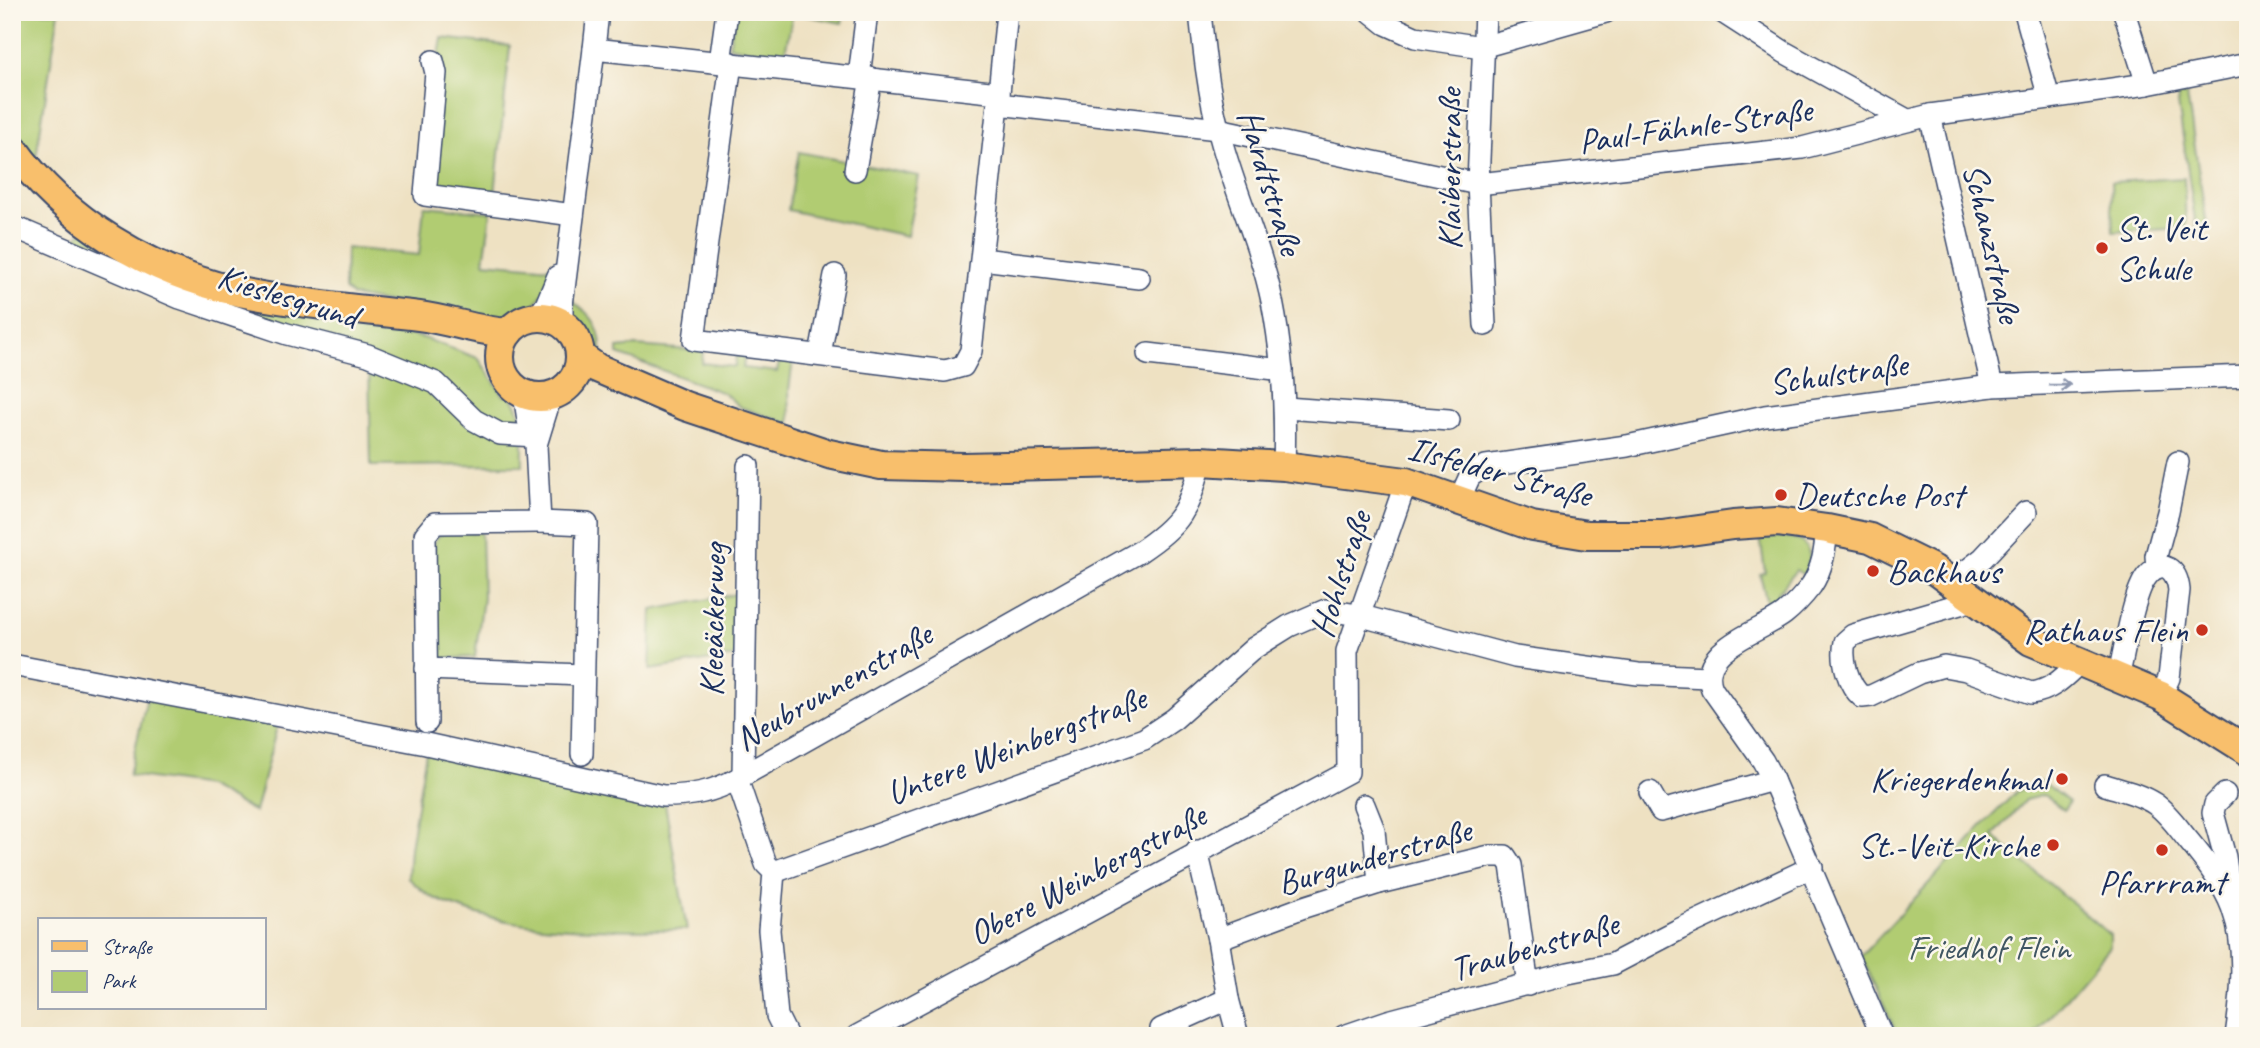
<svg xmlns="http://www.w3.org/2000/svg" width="2260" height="1048" font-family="Caveat,sans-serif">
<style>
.green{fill:#b1cc72;stroke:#667e68;stroke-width:2}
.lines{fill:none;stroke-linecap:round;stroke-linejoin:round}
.minor-casing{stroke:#3b4a6d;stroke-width:24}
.major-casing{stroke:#3b4a6d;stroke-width:32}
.minor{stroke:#fff;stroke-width:21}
.major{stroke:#f8bf6c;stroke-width:28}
.oneway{stroke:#8d97ae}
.poi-dot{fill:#c8321e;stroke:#fbf7ec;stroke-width:2.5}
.labels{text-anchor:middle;stroke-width:5;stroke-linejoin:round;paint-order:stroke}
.street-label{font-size:35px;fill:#1b2f5e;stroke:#fbf7ec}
.poi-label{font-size:35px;fill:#1b2f5e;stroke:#fbf7ec;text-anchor:start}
.park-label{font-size:35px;fill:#405663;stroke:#fbf7ec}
</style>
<rect width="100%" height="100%" fill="#fbf7ec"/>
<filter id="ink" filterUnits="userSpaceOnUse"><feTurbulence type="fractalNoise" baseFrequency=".0143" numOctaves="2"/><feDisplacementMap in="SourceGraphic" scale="14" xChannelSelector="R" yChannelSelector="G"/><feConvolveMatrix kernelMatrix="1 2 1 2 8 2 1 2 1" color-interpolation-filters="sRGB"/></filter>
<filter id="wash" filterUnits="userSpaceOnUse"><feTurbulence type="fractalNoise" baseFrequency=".00686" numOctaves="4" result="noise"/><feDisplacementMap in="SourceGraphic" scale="28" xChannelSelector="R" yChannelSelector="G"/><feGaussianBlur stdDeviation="1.57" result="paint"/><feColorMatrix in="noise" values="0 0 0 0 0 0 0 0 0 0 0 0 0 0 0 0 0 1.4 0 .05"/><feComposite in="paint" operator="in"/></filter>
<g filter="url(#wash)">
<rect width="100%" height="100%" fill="#eee1c2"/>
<g class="green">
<path d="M12,12h47l-25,158 -22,-30z"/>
<path d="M736,12h108l-2,11 -49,-10 -9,44 -55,-11z"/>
<path d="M442,38l68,8 -15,148 -56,-8 -6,-9 5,-116z"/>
<path d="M2187,95l20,131 -11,1 -19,-131z"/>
<path d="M799,152l120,24 -12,60 -119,-26z"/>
<path d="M2184,178l2,50 -73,4 -2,-50z"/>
<path d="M424,206l67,6 -7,50 67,6 -8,25 -10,14 -35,15 -145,-26 -8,-7 1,-41 73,7z"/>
<path d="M84,230l75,39 215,48 -1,9 50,12 55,20 26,38 3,-3c20,17 15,48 16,72l-152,1 -2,-106 -302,-114z"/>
<path d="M569,299c26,17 34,30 32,62 -20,-11 -31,-40 -32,-62z"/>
<path d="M636,346l67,5 -1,12 33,4 1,-12 9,-1 -2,14 34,4 3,-14 13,2 -4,30 1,34 -50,-17 -16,-14 -106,-39v-6z"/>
<path d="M446,532l35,1 2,65 -8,59 -40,2 -1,-116 4,-7z"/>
<path d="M1760,536c20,1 46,-4 50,22l-6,17 -8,-5 -18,23 6,6 -15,12 -9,-37 5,-2z"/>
<path d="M736,594v62l-86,14 2,-60z"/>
<path d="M149,689l131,26 -25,97 -48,-26 -78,-11z"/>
<path d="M427,746l238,57 22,127c-85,-1 -174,5 -253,-32 -9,-4 -18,-13 -26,-20l2,-30z"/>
<path d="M2042,781l27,21 -5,8 -20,-15 -19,5 -32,36 117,99v12l-77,89h-135l-37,-80 122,-131 34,-34z"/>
</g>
</g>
<g filter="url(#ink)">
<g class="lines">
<defs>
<g id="minor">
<path d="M1200,12c4,39 8,78 18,116 14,59 42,114 54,173 11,55 14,110 12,165"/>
<path d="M1371,12l15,12 29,13 67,10 124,-35"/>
<path d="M1485,12l-7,172 7,141"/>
<path d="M1722,12l62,40 123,68"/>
<path d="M2025,12l24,86"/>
<path d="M2124,12l23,72"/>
<path d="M594,49l4,-37"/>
<path d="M433,61l3,12 -11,122 148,20"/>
<path d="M720,62l7,-50"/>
<path d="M731,63l-37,277 251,31 18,-5 8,-15 27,-247"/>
<path d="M859,77l8,-65"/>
<path d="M999,93l-1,11 220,25 260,55 324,-36 128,-33 217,-31 101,-20"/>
<path d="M1930,115l62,271"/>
<path d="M855,170l16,-92"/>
<path d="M12,226l168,72 107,36 81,21 68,28 38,37 26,14 36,2"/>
<path d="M982,259l157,19"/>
<path d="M537,317l9,-12 12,-29"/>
<path d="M562,324v-19l32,-256 405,44 8,-81"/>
<path d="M820,354l15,-79"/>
<path d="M1148,354l134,16"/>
<path d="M1286,408l163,12"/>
<path d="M536,445l15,-49"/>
<path d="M1459,500l11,-24 16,-10 141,-20 138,-30 227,-30 256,-10"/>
<path d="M540,522l47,2 -5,230"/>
<path d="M1827,529c-2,21 -4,39 -16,57 -7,9 -18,21 -27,28 -25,19 -88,35 -72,75l51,72 10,19 109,256"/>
<path d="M2157,568l-1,-12 12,-44 10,-50"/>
<path d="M1952,582l31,-24 43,-46"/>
<path d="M1974,600l-121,35 -8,7c-4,18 3,43 17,55l9,-1 48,-23 25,-7 22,4 65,23c21,-2 34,-17 49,-31"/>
<path d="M12,665l414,79 237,52c28,0 50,-4 74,-17l402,-227c42,-28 50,-42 62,-91"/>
<path d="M426,669l157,6"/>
<path d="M2118,678c6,-23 15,-85 29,-102 16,-19 30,-6 32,14l-10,88 -8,18"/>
<path d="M427,722l-2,-187 10,-12 105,-1 -4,-77 -8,-25 -4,-26"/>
<path d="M743,775l5,-309"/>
<path d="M737,779l29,85 8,8 -5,58 8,86 10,20"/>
<path d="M2105,785c16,5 35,9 50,19 13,9 23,24 33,36 16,19 35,43 44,67 15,40 10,88 4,129"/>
<path d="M1650,792l11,19 112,-31"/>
<path d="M2225,794l-10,10 -2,9 12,44 6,41"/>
<path d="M1364,805l10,25 5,53"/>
<path d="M1197,851l21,88 10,60 10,37"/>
<path d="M774,872l370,-133 30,-20 80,-71 35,-22 37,-16 32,5 157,42 123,17 70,3"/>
<path d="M1218,939l86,-32 75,-24 111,-27h15l6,9 17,120"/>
<path d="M1161,1029l67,-30"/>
<path d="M857,1036l491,-264 -1,-121 59,-169"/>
<path d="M1344,1036l44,-15 180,-48 45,-9 67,-35 132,-62"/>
</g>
<g id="major">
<path d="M12,147c52,74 139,126 228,145 59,12 120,17 179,24 30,4 59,15 89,17"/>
<circle cx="540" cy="357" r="40"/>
<path d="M580,356l17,12 88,38 144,48 52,11 83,2 237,-6 83,5 122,16 126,44 55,9h75l71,-10 44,-3 50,7 43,9 63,31 98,72 130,55 87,55"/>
</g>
</defs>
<use href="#minor" class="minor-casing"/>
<use href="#major" class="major-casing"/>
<use href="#minor" class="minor"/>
<use href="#major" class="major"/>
</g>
<defs><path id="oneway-shaft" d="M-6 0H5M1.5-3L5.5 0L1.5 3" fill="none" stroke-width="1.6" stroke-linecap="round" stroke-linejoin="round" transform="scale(1.75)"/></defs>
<use class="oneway" href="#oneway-shaft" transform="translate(2060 385) rotate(-1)"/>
</g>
<g class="poi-dot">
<circle cx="2102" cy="248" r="7"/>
<circle cx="1781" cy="495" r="7"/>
<circle cx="1873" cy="571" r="7"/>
<circle cx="2202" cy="630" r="7"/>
<circle cx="2062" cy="779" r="7"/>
<circle cx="2053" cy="845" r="7"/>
<circle cx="2162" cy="850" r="7"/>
</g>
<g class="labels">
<g class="street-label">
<text transform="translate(1695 125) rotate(-8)" y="12">Paul-Fähnle-Straße</text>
<text transform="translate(1449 169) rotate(-90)" y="12">Klaiberstraße</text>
<text transform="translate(1271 182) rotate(73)" y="12">Hardtstraße</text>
<text transform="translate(1993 243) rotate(77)" y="12">Schanzstraße</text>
<text transform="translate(288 296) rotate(17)" y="12">Kieslesgrund</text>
<text transform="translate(1838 373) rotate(-8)" y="12">Schulstraße</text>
<text transform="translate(1500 471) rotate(15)" y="12">Ilsfelder Straße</text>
<text transform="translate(1340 574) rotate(-72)" y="12">Hohlstraße</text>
<text transform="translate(712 620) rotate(-89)" y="12">Kleeäckerweg</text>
<text transform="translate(833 686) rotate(-30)" y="12">Neubrunnenstraße</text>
<text transform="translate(1016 745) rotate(-21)" y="12">Untere Weinbergstraße</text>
<text transform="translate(1374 856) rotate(-16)" y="12">Burgunderstraße</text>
<text transform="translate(1087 874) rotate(-28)" y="12">Obere Weinbergstraße</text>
<text transform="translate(1534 946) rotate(-16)" y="12">Traubenstraße</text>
</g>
<g class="poi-label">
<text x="2116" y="240">St. Veit<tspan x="2116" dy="40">Schule</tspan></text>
<text x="1795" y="507">Deutsche Post</text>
<text x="1887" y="583">Backhaus</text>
<text x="2188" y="642" text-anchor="end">Rathaus Flein</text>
<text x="2048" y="791" text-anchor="end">Kriegerdenkmal</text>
<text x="2039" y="857" text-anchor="end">St.-Veit-Kirche</text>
<text x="2162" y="894" text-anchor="middle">Pfarrramt</text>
</g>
<g class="park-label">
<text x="1989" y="959">Friedhof Flein</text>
</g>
</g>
<rect width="2260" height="1048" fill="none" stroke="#fbf7ec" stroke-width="42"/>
<rect x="38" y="918" width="228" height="91" fill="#fbf7ec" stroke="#a1a7b3" stroke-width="2"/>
<rect x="52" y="941" width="35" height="10" fill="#f8bf6c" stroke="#a1a7b3" stroke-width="2"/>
<text x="102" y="954" font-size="21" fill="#1b2f5e">Straße</text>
<rect x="52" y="971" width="35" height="21" fill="#b1cc72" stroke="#a1a7b3" stroke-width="2"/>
<text x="102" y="988" font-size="21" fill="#1b2f5e">Park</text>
</svg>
